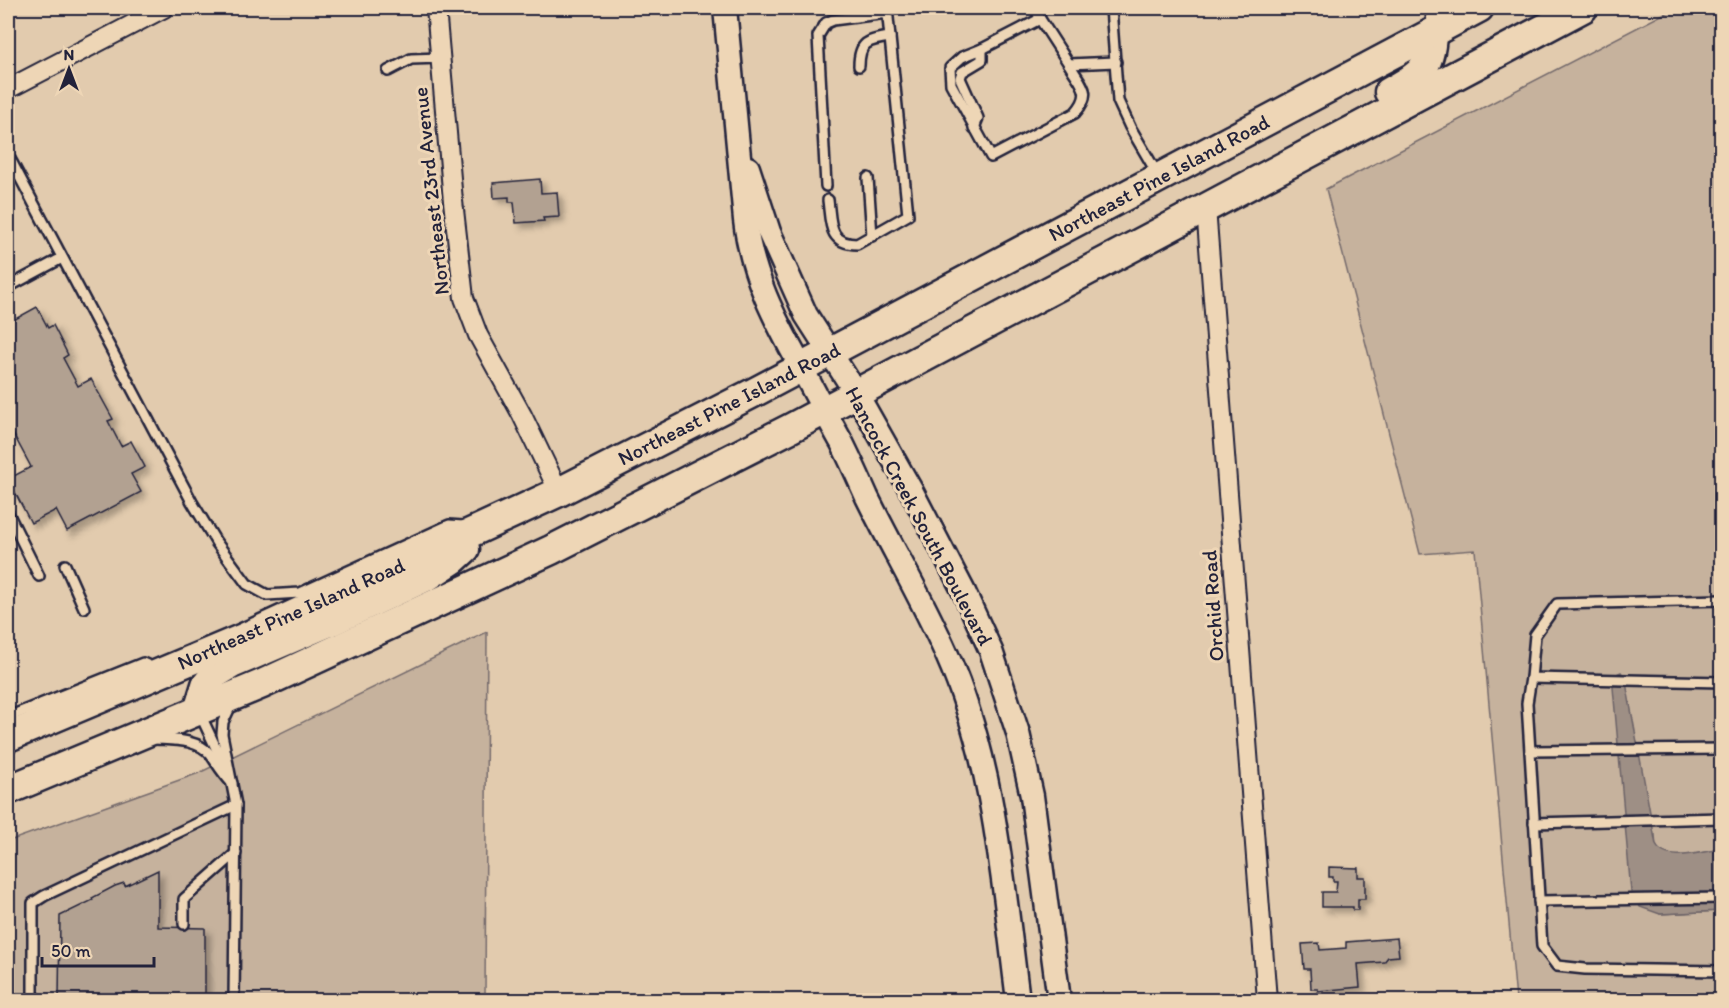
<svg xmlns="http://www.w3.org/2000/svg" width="1729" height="1008" font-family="Itim,sans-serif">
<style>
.built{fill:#d4bea5}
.green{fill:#c6b29d;stroke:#746a6c;stroke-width:1.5}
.water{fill:#9e8f85;stroke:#6c6367;stroke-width:1.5}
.building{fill:#b2a191;stroke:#22223b;stroke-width:1.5;filter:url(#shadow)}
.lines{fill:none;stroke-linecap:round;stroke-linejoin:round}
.service-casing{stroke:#22223b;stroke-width:14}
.minor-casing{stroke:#22223b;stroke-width:22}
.tertiary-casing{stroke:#22223b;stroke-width:27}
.primary-casing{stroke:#22223b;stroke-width:33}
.service{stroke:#eed6b6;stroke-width:9}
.minor{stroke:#eed6b6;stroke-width:18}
.tertiary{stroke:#eed6b6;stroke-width:22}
.primary{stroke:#eed6b6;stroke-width:28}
.labels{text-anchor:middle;stroke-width:6;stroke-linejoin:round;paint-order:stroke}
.street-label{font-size:21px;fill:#22223b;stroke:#eed6b6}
</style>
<defs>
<filter id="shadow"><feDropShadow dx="5" dy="5" stdDeviation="3" flood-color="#0004"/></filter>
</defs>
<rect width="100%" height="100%" fill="#e2cbae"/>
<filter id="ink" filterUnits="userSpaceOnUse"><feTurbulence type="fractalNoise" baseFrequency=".0167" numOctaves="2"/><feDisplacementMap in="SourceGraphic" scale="12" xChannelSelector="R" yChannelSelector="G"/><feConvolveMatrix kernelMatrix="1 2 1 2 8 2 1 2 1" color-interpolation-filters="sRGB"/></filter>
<g filter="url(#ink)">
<path class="built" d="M8,841h1l2,159h-3z"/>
<g class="green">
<path d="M1675,8h46v841c-13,2 -50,12 -61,3 -5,-5 -5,-12 -5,-18l5,80 61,-3v89h-205l-41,-450 -55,4 -94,-365z"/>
<path d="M487,632l-2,368h-474l-2,-159 190,-68z"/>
</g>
<path class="water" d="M1621,672l4,5 31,168c10,19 48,6 65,4v62l-61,3 -20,-7 -9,-15 -19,-216z"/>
<g class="building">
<path d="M540,179l1,14 16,-1 2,25 -16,1 1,3 -28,2 -2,-21h-5v-5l-15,1 -1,-15z"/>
<path d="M37,307l11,21 5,-3 15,30 -5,3 15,28 13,-7 22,40 -5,2 13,25 10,-5 14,26 -14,7 10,18 -74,39 -11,-21 -25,13 -23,-44 23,-12 -23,-43v-101z"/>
<path d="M1329,867l29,1v9h7v22h-7v11h-5v-3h-31v-15h14l1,-11h-4v-4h-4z"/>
<path d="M158,870v57l47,1v69h-48v3h-98l1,-84 33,-16 -1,-2 23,-12 9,-3 1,3z"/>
<path d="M1397,938l2,18 -11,1 -4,5 -26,2 2,23 -42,4v-2h-7l-1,-20h-6l-2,-25 17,-1 1,7 26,-2v-6z"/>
</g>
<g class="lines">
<defs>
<g id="service">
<path d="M1036,8l4,11 29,45 47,-2"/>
<path d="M1111,8l7,93 12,26 28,48"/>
<path d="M1431,8l1,19"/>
<path d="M1040,19l-58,30 -20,8 -12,11 1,16 40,73 84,-44c19,-21 6,-28 -6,-49"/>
<path d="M859,66c0,-24 9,-26 31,-29"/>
<path d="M388,71l23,-12 30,-1"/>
<path d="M974,128l4,-10 -18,-40 2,-6 20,-12v-11"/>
<path d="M8,155l184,347 24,40 31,42 20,11 33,-2 149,-68 14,1"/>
<path d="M868,178l4,58"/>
<path d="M826,186l-8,-150 8,-13 7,-3 54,-7"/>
<path d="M828,200c3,22 0,44 29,44l51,-29 -21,-207"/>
<path d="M8,287l54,-29"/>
<path d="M8,513l31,63"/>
<path d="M65,565l19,43"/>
<path d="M1722,600l-165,4 -22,31 -4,43 191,4"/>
<path d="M8,640v1"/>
<path d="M1531,678l-4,25 15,243 15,20 28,3 137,2"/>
<path d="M232,703l-9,19 -1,12 14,71 -2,195"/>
<path d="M200,714l25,53"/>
<path d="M8,717l135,-54 11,5"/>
<path d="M156,739c19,1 42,0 55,16 7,10 12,19 21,28"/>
<path d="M1530,751l192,-2"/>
<path d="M1534,823l188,-5"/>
<path d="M1539,901l183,-3"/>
<path d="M184,924v-25l52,-46"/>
<path d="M33,1000v-97l11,-7 192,-91"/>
</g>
<g id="minor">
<path d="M436,8l17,193 11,97 14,37 44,80 37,77"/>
<path d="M8,89l156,-81"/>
<path d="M1206,208l61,792"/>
</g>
<g id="tertiary">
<path d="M725,8l20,212c6,54 30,100 56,147 14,26 27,51 41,76 9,18 17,36 25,54 26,53 56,103 80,158 48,108 56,229 71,345"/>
<path d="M748,168l21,64 37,83 50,78 56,99 52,100 27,59 27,82 14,63 27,204"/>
</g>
<g id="primary">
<path d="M1389,92c30,-16 42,-23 43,-59"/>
<path d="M198,711l8,-26 9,-11 17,-10 100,-43 96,-45 26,-17 11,-10"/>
<path d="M8,737l233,-98 318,-147 196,-100 724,-384"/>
<path d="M8,790l254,-106 289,-134 240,-122 792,-420"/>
</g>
</defs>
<use href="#service" class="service-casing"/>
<use href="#minor" class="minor-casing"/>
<use href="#tertiary" class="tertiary-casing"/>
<use href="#primary" class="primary-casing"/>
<use href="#service" class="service"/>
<use href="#minor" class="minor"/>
<use href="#tertiary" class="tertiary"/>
<use href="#primary" class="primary"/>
</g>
</g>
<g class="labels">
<g class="street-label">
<text transform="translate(1159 178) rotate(-28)" y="7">Northeast Pine Island Road</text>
<text transform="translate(431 191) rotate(-96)" y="7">Northeast 23rd Avenue</text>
<text transform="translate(729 404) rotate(-27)" y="7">Northeast Pine Island Road</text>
<text transform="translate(919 516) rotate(62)" y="7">Hancock Creek South Boulevard</text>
<text transform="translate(1213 606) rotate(-94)" y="7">Orchid Road</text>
<text transform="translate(291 614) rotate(-24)" y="7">Northeast Pine Island Road</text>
</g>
</g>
<rect width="1729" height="1008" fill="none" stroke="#eed6b6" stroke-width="30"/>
<rect x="15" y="15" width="1699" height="978" fill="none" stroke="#22223b" stroke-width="2" filter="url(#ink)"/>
<g transform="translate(69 69)" stroke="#eed6b6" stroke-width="4.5" paint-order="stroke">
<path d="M0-4.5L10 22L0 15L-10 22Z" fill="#22223b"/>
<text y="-9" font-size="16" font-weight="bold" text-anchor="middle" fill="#22223b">N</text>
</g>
<path d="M42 957v9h112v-9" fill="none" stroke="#22223b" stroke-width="3"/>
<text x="51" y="957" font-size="18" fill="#22223b" stroke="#eed6b6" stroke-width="4.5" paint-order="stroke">50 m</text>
</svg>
